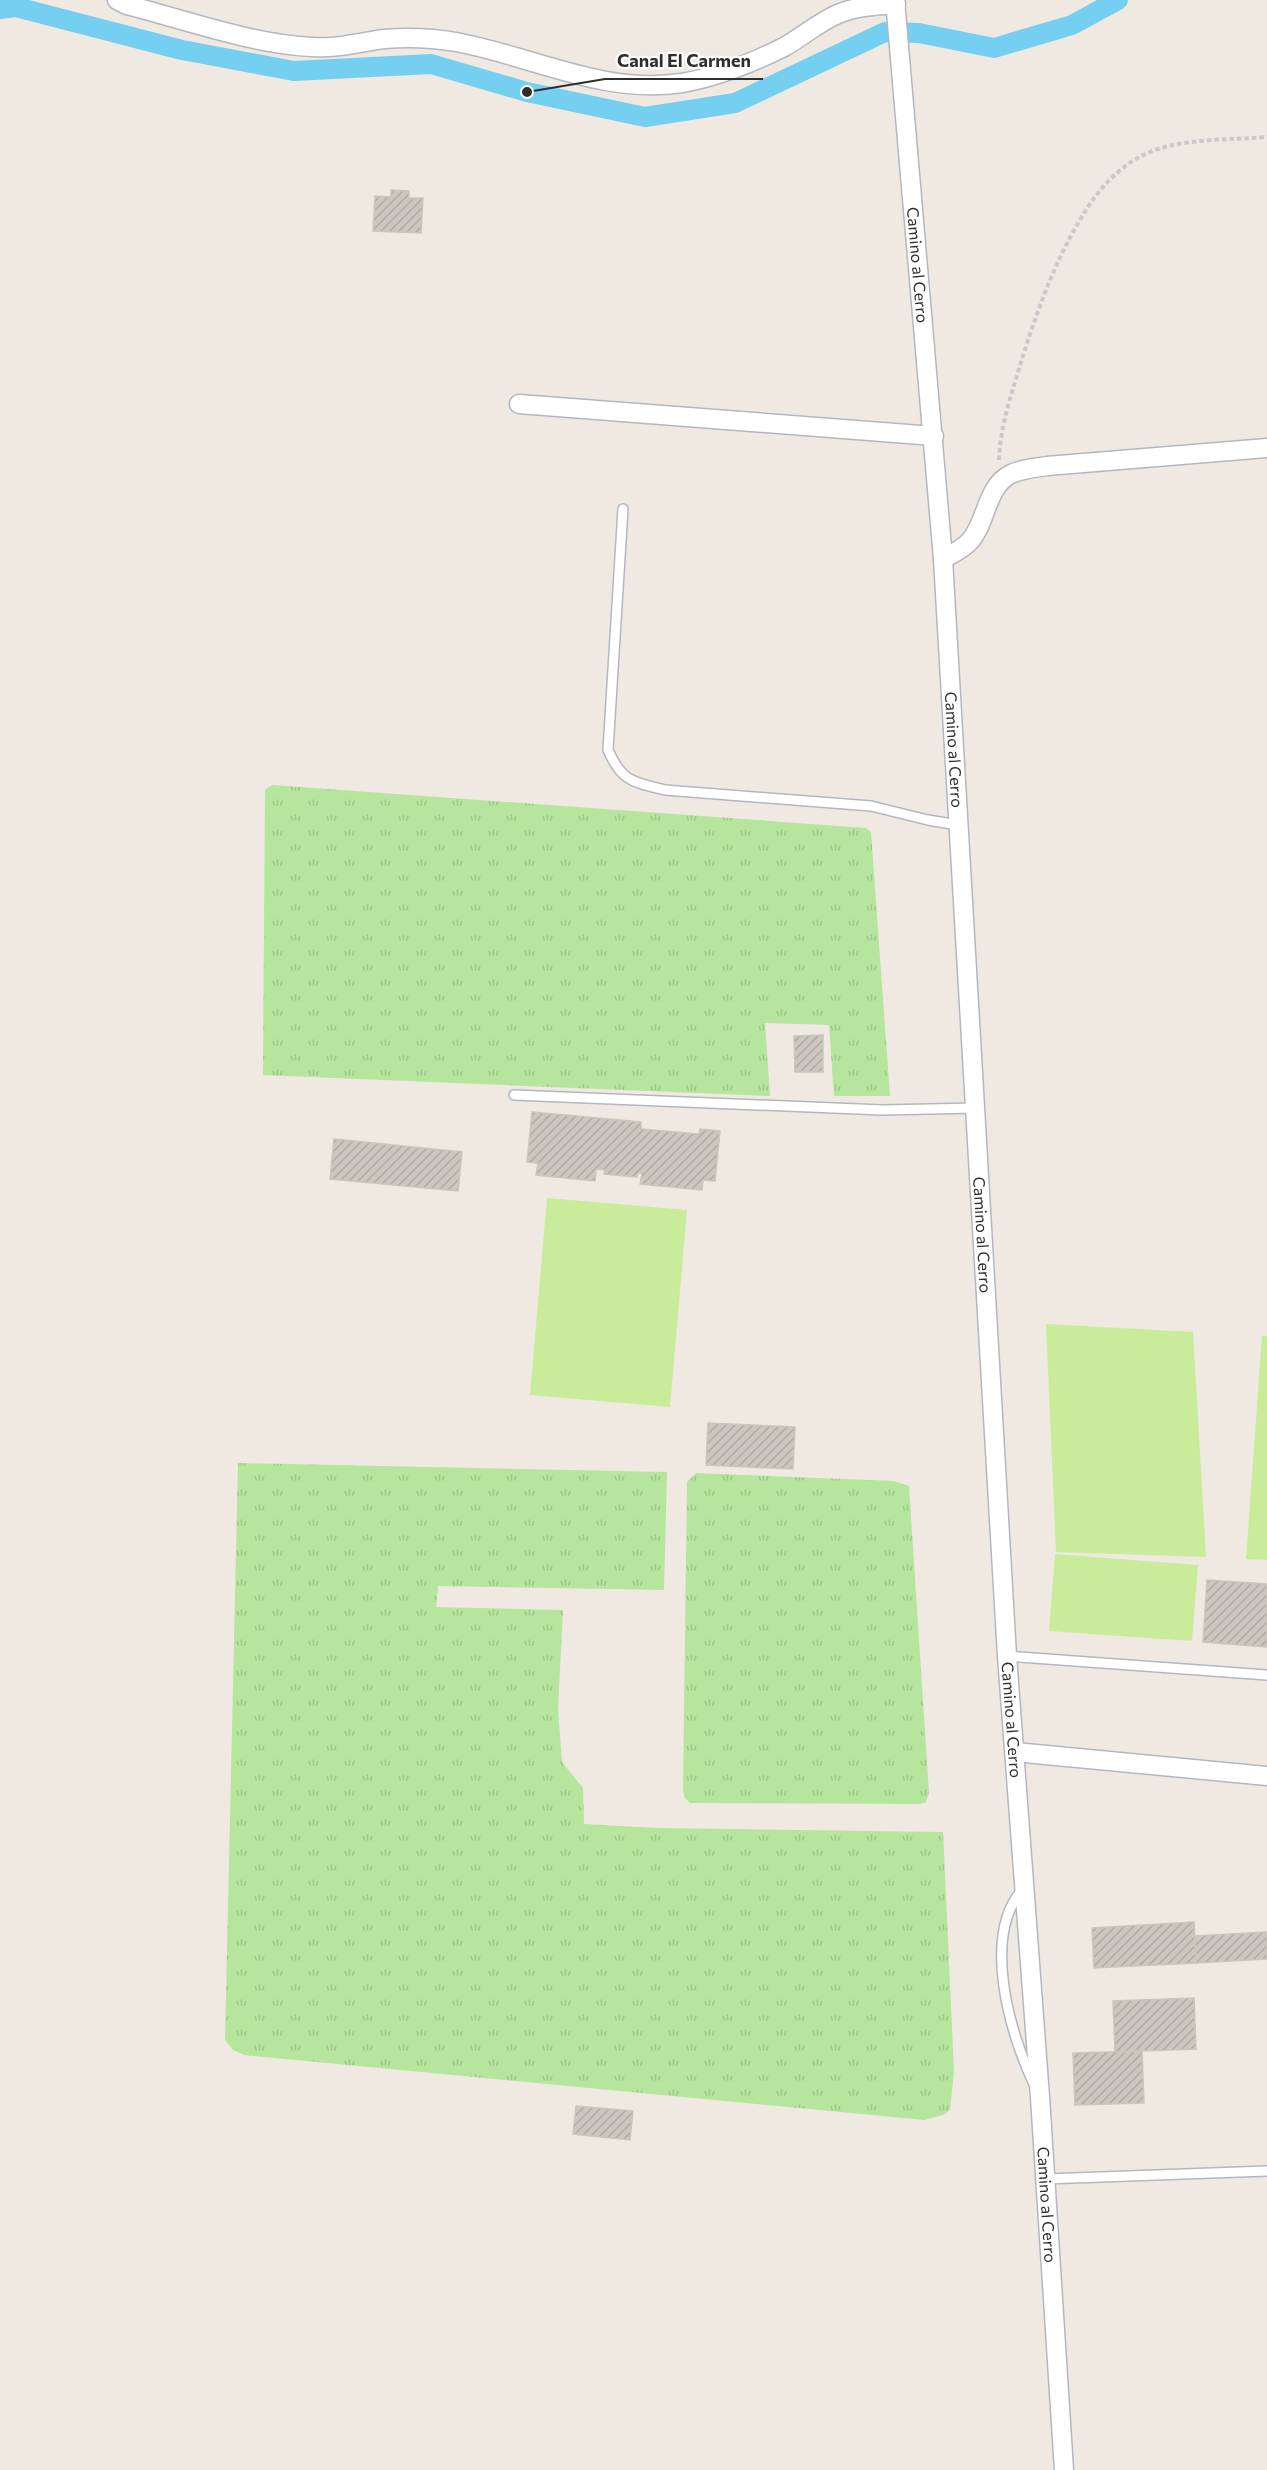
<svg xmlns="http://www.w3.org/2000/svg" width="1267" height="2470" font-family="Commissioner,sans-serif">
<style>
.grass{fill:url(#grass-tufts)}
.pitch{fill:#c9ec9a}
.lines{fill:none;stroke-linecap:round;stroke-linejoin:round}
.canal{stroke:#75cff0;stroke-width:20}
.building{fill:url(#building-hatch);stroke:#cbc5ba;stroke-width:1.5}
.lane-casing{stroke:#b4b7c1;stroke-width:12}
.street-casing{stroke:#b4b7c1;stroke-width:21}
.path{stroke:#c9c9c9;stroke-width:4;stroke-dasharray:4.5 3;stroke-linecap:butt}
.lane{stroke:#fff;stroke-width:9}
.street{stroke:#fff;stroke-width:18}
.labels{text-anchor:middle;stroke-width:4.5;stroke-linejoin:round;paint-order:stroke}
.street-label{font-size:16px;fill:#2e2e2e;stroke:#fff}
.leader{fill:none;stroke:#2e2e2e;stroke-width:2}
.callout-dot{fill:#2e2e2e;stroke:#fff;stroke-width:2}
.callout-label{font-size:18px;text-anchor:middle;font-weight:bold;fill:#2e2e2e;stroke:#fff;stroke-width:4.5;stroke-linejoin:round;paint-order:stroke}
</style>
<defs>
<pattern id="grass-tufts" width="24" height="20" patternUnits="userSpaceOnUse" patternTransform="scale(1.5)"><rect width="24" height="20" fill="#b6e59e"/><path d="M3 7l-1-3M5 7V3M7 7l1-3M15 17l-1-3M17 17v-4M19 17l1-3" fill="none" stroke="#9dc588"/></pattern>
<pattern id="building-hatch" width="6" height="6" patternUnits="userSpaceOnUse" patternTransform="scale(1.5)"><rect width="6" height="6" fill="#cbc7bf"/><path d="M-1 1l2-2M0 6l6-6M5 7l2-2" fill="none" stroke="#afaba4"/></pattern>
</defs>
<rect width="100%" height="100%" fill="#efe9e1"/>
<g class="grass">
<path d="M272,785l594,43 5,4 19,264h-56l-5,-71 -64,-2 5,73 -507,-21 2,-285z"/>
<path d="M238,1463l429,9 -3,118 -226,-4 -2,21 127,3 -5,99 4,53 21,26 1,36 74,4 285,4 11,239 -4,39 -7,5 -19,5 -680,-65 -11,-5 -8,-10z"/>
<path d="M696,1473l198,8 15,5 20,307 -3,9 -6,2 -230,-1 -5,-5 -2,-8 4,-308z"/>
</g>
<g class="pitch">
<path d="M547,1198l140,12 -17,197 -140,-12z"/>
<path d="M1046,1324l147,8 13,225 -150,-5z"/>
<path d="M1262,1336h5v224l-21,-1z"/>
<path d="M1055,1554l143,11 -6,76 -143,-10z"/>
</g>
<g class="lines">
<path class="canal" d="M0,9l16,-2 166,43 112,21 137,-7 96,28 118,25 90,-14 150,-71 34,1 75,15 78,-23 46,-25"/>
</g>
<g class="building">
<path d="M391,190l18,1v7h14l-2,35 -48,-2 2,-35 16,1z"/>
<path d="M823,1035v37h-28l-1,-36z"/>
<path d="M532,1112l109,10v7l58,5 1,-5 20,2 -5,50 -12,-1 -1,10 -62,-6 2,-11h-4l-1,4 -33,-3 1,-4 -9,-1 -1,12 -59,-6 2,-12 -11,-1z"/>
<path d="M334,1139l128,13 -4,39 -128,-12z"/>
<path d="M708,1423l87,4 -2,42 -87,-4z"/>
<path d="M1207,1580l60,4v63l-64,-5z"/>
<path d="M1194,1922l2,41 -102,5 -2,-40z"/>
<path d="M1267,1932v27l-71,4 -1,-27z"/>
<path d="M1194,1998l2,51 -81,3 -2,-51z"/>
<path d="M1142,2051l2,52 -69,2 -2,-52z"/>
<path d="M576,2106l57,5 -3,29 -57,-6z"/>
</g>
<g class="lines">
<defs>
<g id="lane">
<path d="M623,509l-15,241c14,32 25,32 57,40l206,16 57,14 30,5"/>
<path d="M514,1095l368,15 94,-2"/>
<path d="M1007,1656l260,19"/>
<path d="M1023,1889c-42,46 -13,145 11,195"/>
<path d="M1045,2179l222,-8"/>
</g>
<g id="street">
<path d="M117,0l10,5c59,15 124,39 185,42 25,2 48,-5 72,-8 23,-2 49,-1 72,3 76,14 147,53 226,41 35,-6 70,-20 102,-36 18,-10 35,-25 54,-33 18,-8 38,-8 58,-10"/>
<path id="s1" d="M895,0l48,559 64,1097 33,441 24,373"/>
<path d="M519,404l415,32"/>
<path d="M943,559c9,-5 20,-10 27,-18 17,-19 16,-55 41,-67 10,-5 24,-6 36,-8l220,-18"/>
<path d="M1015,1752l252,24"/>
</g>
</defs>
<use href="#lane" class="lane-casing"/>
<use href="#street" class="street-casing"/>
<path class="path" d="M999,460c1,-30 10,-59 19,-88 18,-59 39,-120 74,-171 14,-20 35,-40 58,-49 33,-14 81,-12 117,-15"/>
<use href="#lane" class="lane"/>
<use href="#street" class="street"/>
</g>
<g class="labels">
<g class="street-label">
<text dy="6" stroke="none"><textPath href="#s1" startOffset="266">Camino al Cerro</textPath></text>
<text dy="6" stroke="none"><textPath href="#s1" startOffset="752">Camino al Cerro</textPath></text>
<text dy="6" stroke="none"><textPath href="#s1" startOffset="1238">Camino al Cerro</textPath></text>
<text dy="6" stroke="none"><textPath href="#s1" startOffset="1724">Camino al Cerro</textPath></text>
<text dy="6" stroke="none"><textPath href="#s1" startOffset="2210">Camino al Cerro</textPath></text>
</g>
</g>
<path class="leader" d="M527 92L605 79H763"/>
<circle class="callout-dot" cx="527" cy="92" r="6"/>
<g class="callout-label">
<text x="684" y="67">Canal El Carmen</text>
</g>
</svg>
